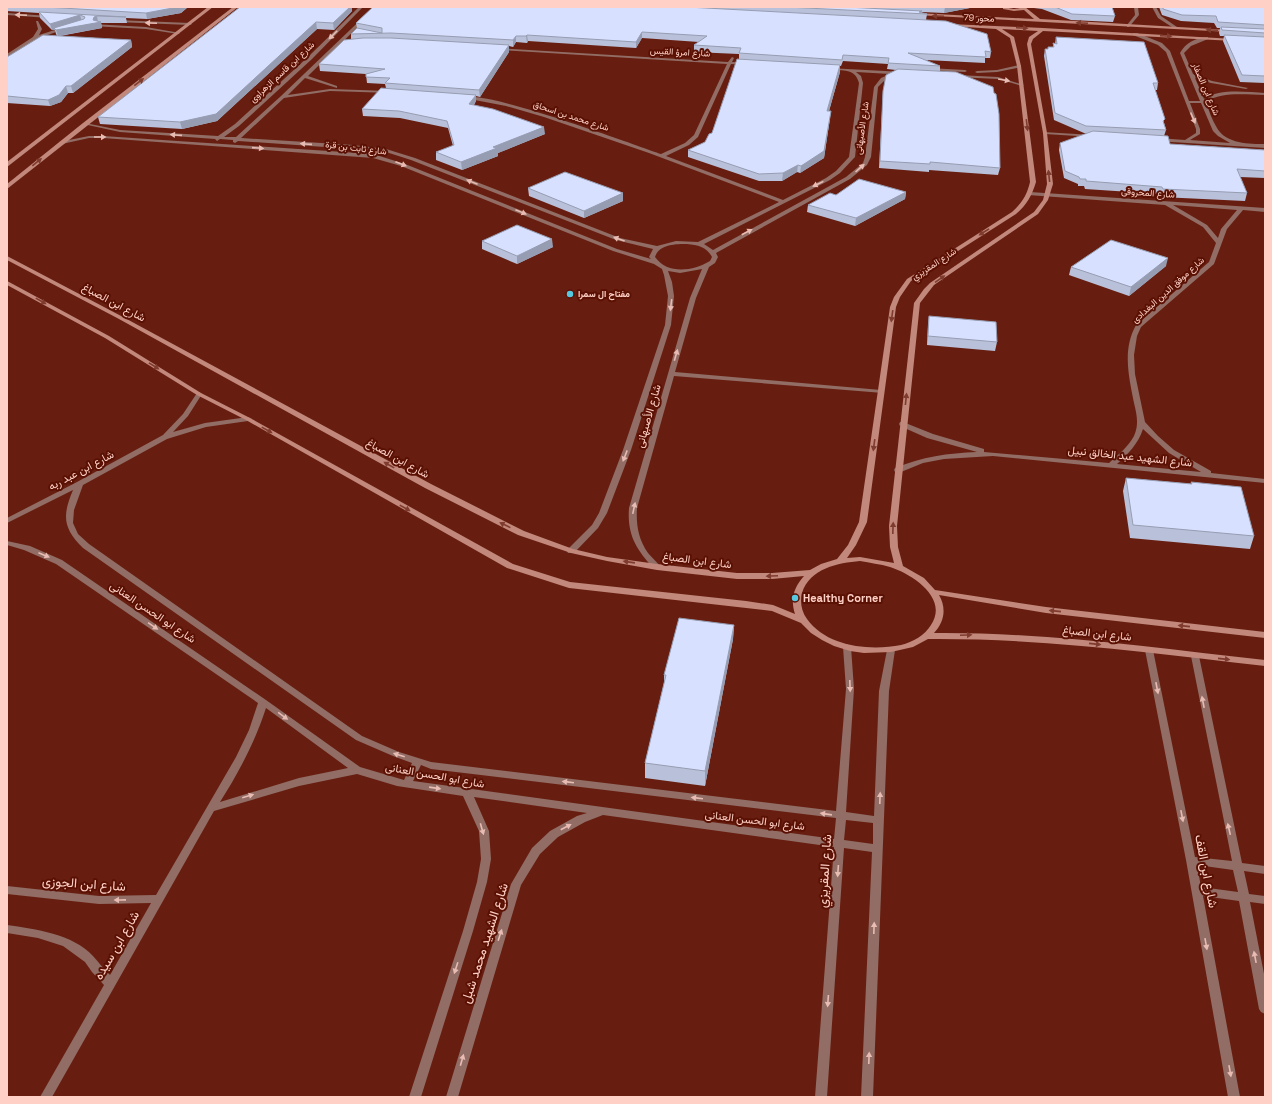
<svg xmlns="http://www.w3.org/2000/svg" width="1272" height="1104" font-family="'Space Grotesk',Vazirmatn,sans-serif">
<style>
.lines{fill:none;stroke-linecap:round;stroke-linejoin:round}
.street{fill:#916d65;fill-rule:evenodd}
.secondary{fill:#c1887b;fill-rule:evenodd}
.wall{fill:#b9c1da}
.shaded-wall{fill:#969db2}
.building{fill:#d7e0fe;stroke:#969db2}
.oneway{fill:#e8bcb3}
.oneway2{fill:#7e3b2e}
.poi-dot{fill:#56c9e0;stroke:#5a1104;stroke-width:1.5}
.labels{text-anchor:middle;stroke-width:4;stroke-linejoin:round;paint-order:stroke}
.far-street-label{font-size:9px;fill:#fed0c6;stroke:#5a1104}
.far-poi-label{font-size:9px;font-weight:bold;fill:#fed0c6;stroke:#5a1104;text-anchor:start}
.street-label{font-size:11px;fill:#fed0c6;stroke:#5a1104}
.poi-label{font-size:11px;font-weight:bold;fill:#fed0c6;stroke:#5a1104;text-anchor:start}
.near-street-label{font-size:13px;fill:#fed0c6;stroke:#5a1104}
</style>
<rect width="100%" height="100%" fill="#671e10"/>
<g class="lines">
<g class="street">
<path d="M359,7h4l-51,52 -73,67 -15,11h12l45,-41 93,-89h4l-70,69 29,10v2l-32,-10 -17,17 42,-6 59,2h2v2l-61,-2 -46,7 -43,40 112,7 33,4 29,9 205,80 37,8 19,-5 22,1 81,-40 -130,-49 -105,-36 -38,-11 -42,-8c17,-10 171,47 197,56l24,-11 9,-8 33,-71 -228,-14h-2v-2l231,14 4,-5 2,1 -2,4 17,1v1l-2,1 -16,-1 -33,73 -9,8 -23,11 117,44 43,-22 10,-7 13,-14 10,-74c-4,-15 -16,-12 -29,-13l-2,-1v-1l76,4v2c-12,1 -18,4 -26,13l-7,70 -4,8 -17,14 -134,74 2,4 -3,6 -6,4 -13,31 -21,74 206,18 2,1 1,1 -1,1 -209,-17 -37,132c-1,16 1,31 11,45 4,5 9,9 13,14l-1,2h-6c-18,-20 -27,-34 -25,-61l61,-210 12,-29 -22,4 -12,-2 4,11 2,14 -3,29 -40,125 -24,63 -9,15 -24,25h-6l-1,-2 1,-2 24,-24 7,-12 24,-63 42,-125 3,-29 -4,-21 -2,-6 -8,-5 -41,-13 -212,-85 -28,-8 -270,-20h-14l-27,6 -3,-2 30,-6h14l270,18 32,10 212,85 34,10 -2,-2 4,-8 -37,-9 -205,-80 -25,-8 -33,-3 -115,-8 -3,2 -2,-1v-2l-13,-1 -3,2 -2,-2 -95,-7 -37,-8 2,-1 35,7 98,6 17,-12 73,-67zM856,72l34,2 -9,4 -7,9 -9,70 -2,6 -17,14 -133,73 -9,-6 126,-64 10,-7 15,-16 8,-74 -2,-7zM687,244c11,1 20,3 25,13l-2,4c-17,10 -42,14 -55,-4 4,-13 21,-13 32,-13z"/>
<path d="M1134,7h4l1,8 -10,12h-2v-2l8,-10z"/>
<path d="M1152,7h4l5,9 16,11v2h-2l-17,-11z"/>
<path d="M7,13l42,3 2,1 -2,1 -42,-3z"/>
<path d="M117,20l73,3 2,1 -2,1 -74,-3 -1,-1z"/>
<path d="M36,21h2l4,8 -3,6 25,-8 3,1 -30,11 -30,18v-3l26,-17 5,-8z"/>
<path d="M92,24l54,3 34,6 -2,1 -32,-5 -55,-3 -1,-1z"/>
<path d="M1133,33h4l25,10 8,8 19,50h11l-20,-48c5,-10 17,-16 28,-16v2l-17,7 -7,7 9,21 19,7 36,7 -2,1 -35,-6 -16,-5 9,21c15,-11 43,-7 61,-6v2c-19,0 -43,-4 -59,7 3,9 6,18 11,26 9,16 33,16 48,16v4l-109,-7v-2l2,-1 27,2 11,-7v-4l-30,-77 -8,-7 -25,-10zM1190,103h11l12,28 5,5 12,7 -40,-3 10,-6v-5z"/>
<path d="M1019,65h2v2l-24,5 -20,1 -2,-1 2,-1 20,-1z"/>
<path d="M929,68l36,2 2,1 -2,1 -38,-2v-1z"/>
<path d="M958,75l40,2 26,8 -2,1 -24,-7 -42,-2v-2z"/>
<path d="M1043,132l50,3 2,1 -2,1 -48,-3h-2z"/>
<path d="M1030,192l235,16v4l-22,-2 -16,19 -13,35 -73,63 -4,9 -3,19 1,19 10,48 13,14 16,14 37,21v2l54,6v4l-272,-27 -49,3 -21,4 -22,9h-6l-1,-2 1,-2c27,-11 53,-15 82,-16l-50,-14 -27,-12 -1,-2 1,-2h3l30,12 51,15v3l125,11c9,-8 19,-16 25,-27 5,-11 3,-21 0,-33 -5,-26 -12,-53 2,-78l73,-63 7,-19 -13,-16 -38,-22 -137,-10 -1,-1zM1173,205l64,5 -16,19 -3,9 -11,-13zM1143,429l26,24 32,19 -84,-8c11,-10 21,-20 26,-35z"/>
<path d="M199,392l3,2 -14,22 -15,16 32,-9 43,-6 4,2 -4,2 -42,6 -39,12 -84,46 -9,25 -1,13 5,11 11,10 273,192 37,16 32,10 405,49 10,-122 -3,-42 4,-3 4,3 3,42 -8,123 28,4 5,-125 8,-41 1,-2h6l1,2 -6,41 -16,406h-12l11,-245 -28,-4 -17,249h-12l19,-250 -231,-32 -18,7 -27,15 -18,17 -19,31 -63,212h-12l65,-213 21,-36 18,-17 27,-15 10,-3 -113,-16 15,34 2,28 -4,23 -14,49 -52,166h-12l54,-166 14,-49 4,-23 -2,-28 -16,-35 -66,-10 -40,-12 -58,12 -85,25 -162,286h-12l64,-112 -12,-13 -7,-10 -22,-16 -25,-8 -31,-5v-8c28,4 66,9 86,31 6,7 11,13 17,19l41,-72 -52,1 -92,-10v-8l92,10 57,-1 80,-138 13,-27 9,-27 -202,-139 -32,-14 -17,-5v-4l23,5 32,14 204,140 94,67 44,13 8,-17 -19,-7 -37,-16 -273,-192c-20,-20 -21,-32 -10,-58l-66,33v-5l70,-36 86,-47 20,-21 14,-21zM266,708l82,60 -49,10 -79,24c19,-30 35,-60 46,-94zM421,765l10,4 405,49 -2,21 -421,-58zM846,820l27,3v21l-29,-4z"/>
<path d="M1149,647l3,1 1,2 42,207 37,4 -41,-205 1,-2h6l1,2 43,207 23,3v8l-21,-3 5,23 16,2v8l-15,-2 15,77v35l-4,-2 -2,-3 -20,-108 -36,-5 37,201h-12l-42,-237 -41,-210 1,-2zM1197,865l36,5 5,22 -37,-5z"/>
</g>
<g class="secondary">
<path d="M208,7h5l-206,160v-5z"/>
<path d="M233,7h5l-231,182v-5l76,-61z"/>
<path d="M1003,7l11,2 11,-2 15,12 190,11 2,1 -2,1 -314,-17 -2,-1 2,-1 118,6 -10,-9 -10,1 -11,-2z"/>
<path d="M949,24l94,4 191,11 2,1 -2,1 -191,-10 -10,8 -2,5 16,89 6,51 -5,16 -10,14 -104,71 -14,18 -23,223 1,21 5,19 21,12 11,12 111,17 219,25v6l-219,-25 -107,-18c8,14 5,27 -5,38 111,-1 221,15 331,27v6c-112,-13 -224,-28 -337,-27l-15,8 -22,5 -27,1 -14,-2 -16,-5 -12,-6 -11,-7 -10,-10 -29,-12 -203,-23 -62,-20 -261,-148 -49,-25 -92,-57 -98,-53v-4l2,1 100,54 92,57 49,25 263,146 57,18 176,19 27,4 22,9c-5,-15 -1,-27 9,-38l-32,3h-35l-80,-9 -50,-9 -36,-8 -53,-18 -93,-47 -306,-169 -112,-59v-4l116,61 308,167 93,47 49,18 34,8 50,7 80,9h35l38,-3 11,-6 16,-5 11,-14 11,-23 31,-215 4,-10 13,-18 105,-67c10,-9 15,-17 18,-30l-13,-116 -7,-28 -14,-9 -46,-3 -2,-1zM1002,29l36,2 -9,6 -2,7 16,89 4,51 -4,16 -9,12 -104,71 -6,6 -10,14 -25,223 1,21 4,16 -34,-6 -13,1 9,-13 11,-23 29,-215 4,-10 11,-16 105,-67c11,-9 16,-19 20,-32l-15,-116 -7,-29zM860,561c10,2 20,3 30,6 22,7 59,31 41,58 -6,10 -18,17 -30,20 -31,6 -74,2 -94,-26 -6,-8 -7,-18 -5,-26 8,-25 36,-30 58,-32z"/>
</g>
</g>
<g class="wall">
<path d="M7,7h181l-7,6 -34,6 -21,-1 1,5h-26l1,5 -42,8 71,4 1,7 -59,46h-5l-7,9 -11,4 -43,-3v-46l50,-21 -1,-2 -1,-4h-3l-12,-12 -1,-5 -32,-2z"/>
<path d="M240,7h112v4l-18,19 -17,-1 -100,92 -35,8 -82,-5 -2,-7z"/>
<path d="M373,7h602l-31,6 -22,-1v1l5,1 -1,6 65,32 -1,6h-5v5l-59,-3 14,6v5l60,97 -2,7 -69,-5v2l-50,-4 4,-77 13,-21 -9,-1 1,-5 -45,-3 -2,5h-1v6l-11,39 1,7 -6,40 -24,15 -3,-1 -15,9h-23l-71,-24v-7l17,-8 7,-9 27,-74v-5l-45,-2v-7l5,-3 -57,-4 -6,10 -108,-7 -1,2 -11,-1 -3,5 -4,-1v6l-29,45 -4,-1v5l-2,4 71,29 -47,19v3l-36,14 -26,-10v-8l17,-6 -5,-18 -48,-10 -37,-2 -1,-7 24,-21 -1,-4 -18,-1 -1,-9 -46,-3 -1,-7 32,-25v-5l6,-6 -1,-5z"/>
<path d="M1034,7h78l3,9 -2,6 -42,-2 -29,-11 -8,-1z"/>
<path d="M1159,7h106v76l-25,-1 -17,-41 1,-5h-4l-1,-3 1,-5h-3l-3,-5 -33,-2 -19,-6z"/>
<path d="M1056,37l102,46 -1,7h-2l11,40 -2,6 6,8 95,6v28l-25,-1 7,16 -2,8 -84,-4v-3l-76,-5 -1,-3h-6v-2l-14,-6 -5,-28 1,-7 28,-10h-4l-30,-13 -10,-64 1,-7h3v-2h5v-4l2,1z"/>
<path d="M528,188l95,13 -39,17 -55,-22z"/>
<path d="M906,192l-1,7 -50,27 -48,-14 1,-7 28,-10z"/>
<path d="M482,241l71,6 -36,17 -35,-15z"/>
<path d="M1166,266l-37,30 -60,-21 2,-8z"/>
<path d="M929,316l68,26 -2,9 -68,-6 1,-21z"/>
<path d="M1126,478l65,6v-2l63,54 -4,13 -120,-11 -7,-47z"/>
<path d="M734,625l-1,14 -28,147 -60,-8v-15l19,-80v-8z"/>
</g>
<g class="shaded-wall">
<path d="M178,7h10l-7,6 -34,6 -1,-6z"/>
<path d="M350,7h2v4l-18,19 -1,-7z"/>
<path d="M945,7h30l-31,6z"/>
<path d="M80,15l2,7 -28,6 1,2h-3l-2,-6z"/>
<path d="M97,16l1,6h3l1,6 -44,8 -2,-6z"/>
<path d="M316,22l1,7 -100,92 -35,8 -2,-7z"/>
<path d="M642,32v6l-6,10v-6z"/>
<path d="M527,35l1,6 -1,2 -1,-7z"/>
<path d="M516,36v6l-3,5v-7z"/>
<path d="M131,40l1,7 -59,46 -2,-7z"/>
<path d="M509,45v7l-29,45 -1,-7z"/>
<path d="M840,65v7l-13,46v-7z"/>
<path d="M66,86l2,7 -7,9 -11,4 -2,-6z"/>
<path d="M476,95v6l-7,10v-7z"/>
<path d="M831,111l-7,47 -24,15 1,-7z"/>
<path d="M544,127l1,7 -47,19v3l-36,14 -1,-8 32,-15z"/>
<path d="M798,165l-1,7 -15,9 1,-8z"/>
<path d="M906,192l-1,7 -50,27 1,-8z"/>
<path d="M623,193v8l-39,17v-7z"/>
<path d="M552,239l1,8 -36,17v-8z"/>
<path d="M1168,258l-2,8 -37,30 2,-9z"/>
<path d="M734,625l-1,14 -28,147v-15z"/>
</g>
<g class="building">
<path d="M45,7h133l-32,6z"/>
<path d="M240,7h110l-17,16 -17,-1 -100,92 -36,8 -82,-5z"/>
<path d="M373,7h314l259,14 41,13 4,18 -6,-1 1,6 -78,-4 32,13 -52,-3 1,-5 -46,-3 -1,5 -103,-7 2,-5 -47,-3 13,-9 -65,-4 -6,10 -109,-7 -1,1h-10l-3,4 -122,-7 -40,1 6,-6 25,5v-5l-26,-5z"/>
<path d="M786,7h60l76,4 -3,1 8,2z"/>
<path d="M1055,7h57l3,9 -43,-2z"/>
<path d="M1163,7h102v18l-47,-3 -2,-6 -34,-1 -19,-6z"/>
<path d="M39,12l87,5 -29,-1 -3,1 -1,3 8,2 -45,8 -2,-2 30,-9 1,-2 -5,-2 -30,9z"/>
<path d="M1221,27l44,2v4l-43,-3z"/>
<path d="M43,35l88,5 -60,46h-5l-7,9 -11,5 -41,-4v-39z"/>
<path d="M1224,35l41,2v39l-23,-1z"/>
<path d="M1056,37l88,5 14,41h-5l12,36 -2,2 3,9 -80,-4 -31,-13 -10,-64h3v-2h6l-1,-4 4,1z"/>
<path d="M363,38h28l118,7 -30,45 -94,-7 5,-5 -24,-1v-3l19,-5 -66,-5 25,-24z"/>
<path d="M737,59l103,6 -13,46h4l-7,40 -23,15 -3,-1 -15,8 -24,1 -71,-24 17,-8 4,-8 3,-1z"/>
<path d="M898,69l58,3 37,15 1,6 2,1 3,20 1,54 -70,-6v2l-50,-3 3,-70 3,-16z"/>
<path d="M381,88l95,7 -7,9 24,5 51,18 -51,20 4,1 -36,14 -25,-10 18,-7 -7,-24 -48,-10 -37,-2z"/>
<path d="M1093,131l75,5 2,8 95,6v21l-28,-2 10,24 -84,-4 -1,-2 -76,-6v-2h-6l-1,-2 -14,-6 -5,-28z"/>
<path d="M565,172l58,21 -39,18 -56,-23z"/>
<path d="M859,179l47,13 -50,26 -48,-13 22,-12 6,2z"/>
<path d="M517,225l35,14 -35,17 -35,-15z"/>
<path d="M1111,240l57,18 -37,29 -60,-20z"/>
<path d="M929,316l67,6 1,20 -69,-6z"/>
<path d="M1126,478l66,6 -1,-2 50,5 13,49 -121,-11z"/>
<path d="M679,618l55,7 -29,146 -60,-8 21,-88h-2z"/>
</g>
<defs><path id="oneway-solid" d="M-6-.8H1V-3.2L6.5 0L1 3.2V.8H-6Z"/></defs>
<g class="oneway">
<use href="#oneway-solid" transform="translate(21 15) rotate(-177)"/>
<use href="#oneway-solid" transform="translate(151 23) rotate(-177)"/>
<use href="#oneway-solid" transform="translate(333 35) rotate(135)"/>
<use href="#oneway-solid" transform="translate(1004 80) rotate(10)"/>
<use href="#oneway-solid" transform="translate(1193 118) rotate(67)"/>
<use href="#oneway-solid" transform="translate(176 135) rotate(-176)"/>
<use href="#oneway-solid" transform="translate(100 137)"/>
<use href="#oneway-solid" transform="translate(306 144) rotate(-176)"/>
<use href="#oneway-solid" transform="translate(258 148) rotate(4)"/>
<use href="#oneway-solid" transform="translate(401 164) rotate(21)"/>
<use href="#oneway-solid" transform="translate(860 168) rotate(-42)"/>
<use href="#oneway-solid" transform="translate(472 182) rotate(-158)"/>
<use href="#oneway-solid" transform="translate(818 184) rotate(154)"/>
<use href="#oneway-solid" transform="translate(521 212) rotate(22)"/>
<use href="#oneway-solid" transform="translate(747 232) rotate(-28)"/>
<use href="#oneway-solid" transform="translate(619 239) rotate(-160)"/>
<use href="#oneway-solid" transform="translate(671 305) rotate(97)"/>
<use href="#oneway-solid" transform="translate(676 355) rotate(-74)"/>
<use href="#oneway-solid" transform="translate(625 456) rotate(111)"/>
<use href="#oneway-solid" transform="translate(634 508) rotate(-78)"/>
<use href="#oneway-solid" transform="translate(44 555) rotate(23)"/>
<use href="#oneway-solid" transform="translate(153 626) rotate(34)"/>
<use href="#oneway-solid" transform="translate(850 686) rotate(88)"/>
<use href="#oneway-solid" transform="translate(1157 688) rotate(79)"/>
<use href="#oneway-solid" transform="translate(1203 702) rotate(-101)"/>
<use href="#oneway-solid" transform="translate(283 716) rotate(36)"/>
<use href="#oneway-solid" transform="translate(399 755) rotate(-163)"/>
<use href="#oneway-solid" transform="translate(568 782) rotate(-173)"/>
<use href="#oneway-solid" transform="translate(435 788) rotate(8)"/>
<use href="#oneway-solid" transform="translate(248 796) rotate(-16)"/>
<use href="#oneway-solid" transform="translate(697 798) rotate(-173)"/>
<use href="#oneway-solid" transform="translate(880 798) rotate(-88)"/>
<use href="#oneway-solid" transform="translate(826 814) rotate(-172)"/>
<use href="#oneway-solid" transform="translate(1182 816) rotate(79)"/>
<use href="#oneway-solid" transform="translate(566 827) rotate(-28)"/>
<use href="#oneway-solid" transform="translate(482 829) rotate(74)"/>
<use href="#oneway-solid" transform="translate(1229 829) rotate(-103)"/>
<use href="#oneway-solid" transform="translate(838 871) rotate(94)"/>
<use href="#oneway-solid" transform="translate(120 900) rotate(179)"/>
<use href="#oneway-solid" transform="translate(874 928) rotate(-88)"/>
<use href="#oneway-solid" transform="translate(500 935) rotate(-72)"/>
<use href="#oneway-solid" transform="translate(1206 944) rotate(80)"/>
<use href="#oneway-solid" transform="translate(1255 957) rotate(-101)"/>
<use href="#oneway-solid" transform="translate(456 968) rotate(108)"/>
<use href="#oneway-solid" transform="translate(828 1001) rotate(94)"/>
<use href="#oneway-solid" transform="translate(869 1058) rotate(-88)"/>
<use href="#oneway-solid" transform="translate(462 1060) rotate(-74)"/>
<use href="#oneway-solid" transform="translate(1230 1071) rotate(80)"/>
</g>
<g class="oneway2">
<use href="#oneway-solid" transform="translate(938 16) rotate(-177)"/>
<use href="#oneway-solid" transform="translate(1082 23) rotate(-177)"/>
<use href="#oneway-solid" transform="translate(1022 28) rotate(3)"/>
<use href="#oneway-solid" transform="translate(1212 30) rotate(-177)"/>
<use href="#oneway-solid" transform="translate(1166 36) rotate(3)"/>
<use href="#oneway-solid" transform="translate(139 82) rotate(-38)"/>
<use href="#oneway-solid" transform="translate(1027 125) rotate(83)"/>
<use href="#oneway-solid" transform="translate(37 162) rotate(-39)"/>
<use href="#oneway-solid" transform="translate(1049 176) rotate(-96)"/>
<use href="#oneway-solid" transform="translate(984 232) rotate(148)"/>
<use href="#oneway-solid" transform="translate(940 279) rotate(-34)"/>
<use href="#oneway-solid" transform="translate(41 301) rotate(29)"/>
<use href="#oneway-solid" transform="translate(892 316) rotate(98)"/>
<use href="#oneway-solid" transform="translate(154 366) rotate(32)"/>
<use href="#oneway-solid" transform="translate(906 399) rotate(-84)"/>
<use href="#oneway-solid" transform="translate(267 430) rotate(29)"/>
<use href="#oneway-solid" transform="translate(874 445) rotate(98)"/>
<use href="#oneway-solid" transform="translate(389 465) rotate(-151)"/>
<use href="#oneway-solid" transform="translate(405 508) rotate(29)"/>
<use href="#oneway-solid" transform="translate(505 525) rotate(-154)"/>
<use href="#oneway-solid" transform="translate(893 528) rotate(-88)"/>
<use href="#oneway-solid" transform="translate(629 562) rotate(-172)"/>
<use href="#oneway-solid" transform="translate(772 576) rotate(177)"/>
<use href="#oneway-solid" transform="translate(1055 611) rotate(-174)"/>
<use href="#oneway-solid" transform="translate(1184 626) rotate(-174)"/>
<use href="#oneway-solid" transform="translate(966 635) rotate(-2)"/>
<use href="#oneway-solid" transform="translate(1095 644) rotate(6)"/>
<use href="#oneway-solid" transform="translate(1224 659) rotate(6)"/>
</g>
<g class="poi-dot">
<circle cx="570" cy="294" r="4"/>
<circle cx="795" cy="598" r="4"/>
</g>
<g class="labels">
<g class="far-street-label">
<text transform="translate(979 18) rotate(3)" y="3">محور 79</text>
<text transform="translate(680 52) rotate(3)" y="3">شارع امرؤ القيس</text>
<text transform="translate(282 72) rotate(-43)" y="3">شارع ابن قاسم الزهراوى</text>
<text transform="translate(1206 89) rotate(67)" y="3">شارع ابن الصفار</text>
<text transform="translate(571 116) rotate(18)" y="3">شارع محمد بن اسحاق</text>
<text transform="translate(862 128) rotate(-82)" y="3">شارع الأصبهانى</text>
<text transform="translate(356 148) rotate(7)" y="3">شارع ثابت بن قرة</text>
<text transform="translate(1148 193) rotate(4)" y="3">شارع المحروقى</text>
<text transform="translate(934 264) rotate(-33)" y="3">شارع المقريزي</text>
<text transform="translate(1168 290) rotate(-42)" y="3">شارع موفق الدين البغدادى</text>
</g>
<g class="far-poi-label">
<text x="578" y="297">مفتاح ال سمرا</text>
</g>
<g class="street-label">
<text transform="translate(114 302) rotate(28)" y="4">شارع ابن الصباغ</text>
<text transform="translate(648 416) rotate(-74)" y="4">شارع الأصبهانى</text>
<text transform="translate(1130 456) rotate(6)" y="4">شارع الشهيد عبد الخالق نبيل</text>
<text transform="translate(398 458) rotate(29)" y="4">شارع ابن الصباغ</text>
<text transform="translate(81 470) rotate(-28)" y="4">شارع ابن عبد ربه</text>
<text transform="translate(697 560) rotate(7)" y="4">شارع ابن الصباغ</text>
<text transform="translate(153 612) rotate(34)" y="4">شارع ابو الحسن العنانى</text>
<text transform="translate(1097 633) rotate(6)" y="4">شارع ابن الصباغ</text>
<text transform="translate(435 775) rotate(10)" y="4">شارع ابو الحسن العنانى</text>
<text transform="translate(755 820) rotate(7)" y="4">شارع ابو الحسن العنانى</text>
</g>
<g class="poi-label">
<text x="803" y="602">Healthy Corner</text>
</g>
<g class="near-street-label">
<text transform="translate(824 871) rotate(-86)" y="5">شارع المقريزي</text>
<text transform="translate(1207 871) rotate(79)" y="5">شارع ابن القف</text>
<text transform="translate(84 883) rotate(4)" y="5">شارع ابن الجوزى</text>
<text transform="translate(484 943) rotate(-72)" y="5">شارع الشهيد محمد شبل</text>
<text transform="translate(116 945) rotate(-60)" y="5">شارع ابن سيده</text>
</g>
</g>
<rect width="1272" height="1104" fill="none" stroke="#fed0c6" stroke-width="16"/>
</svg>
